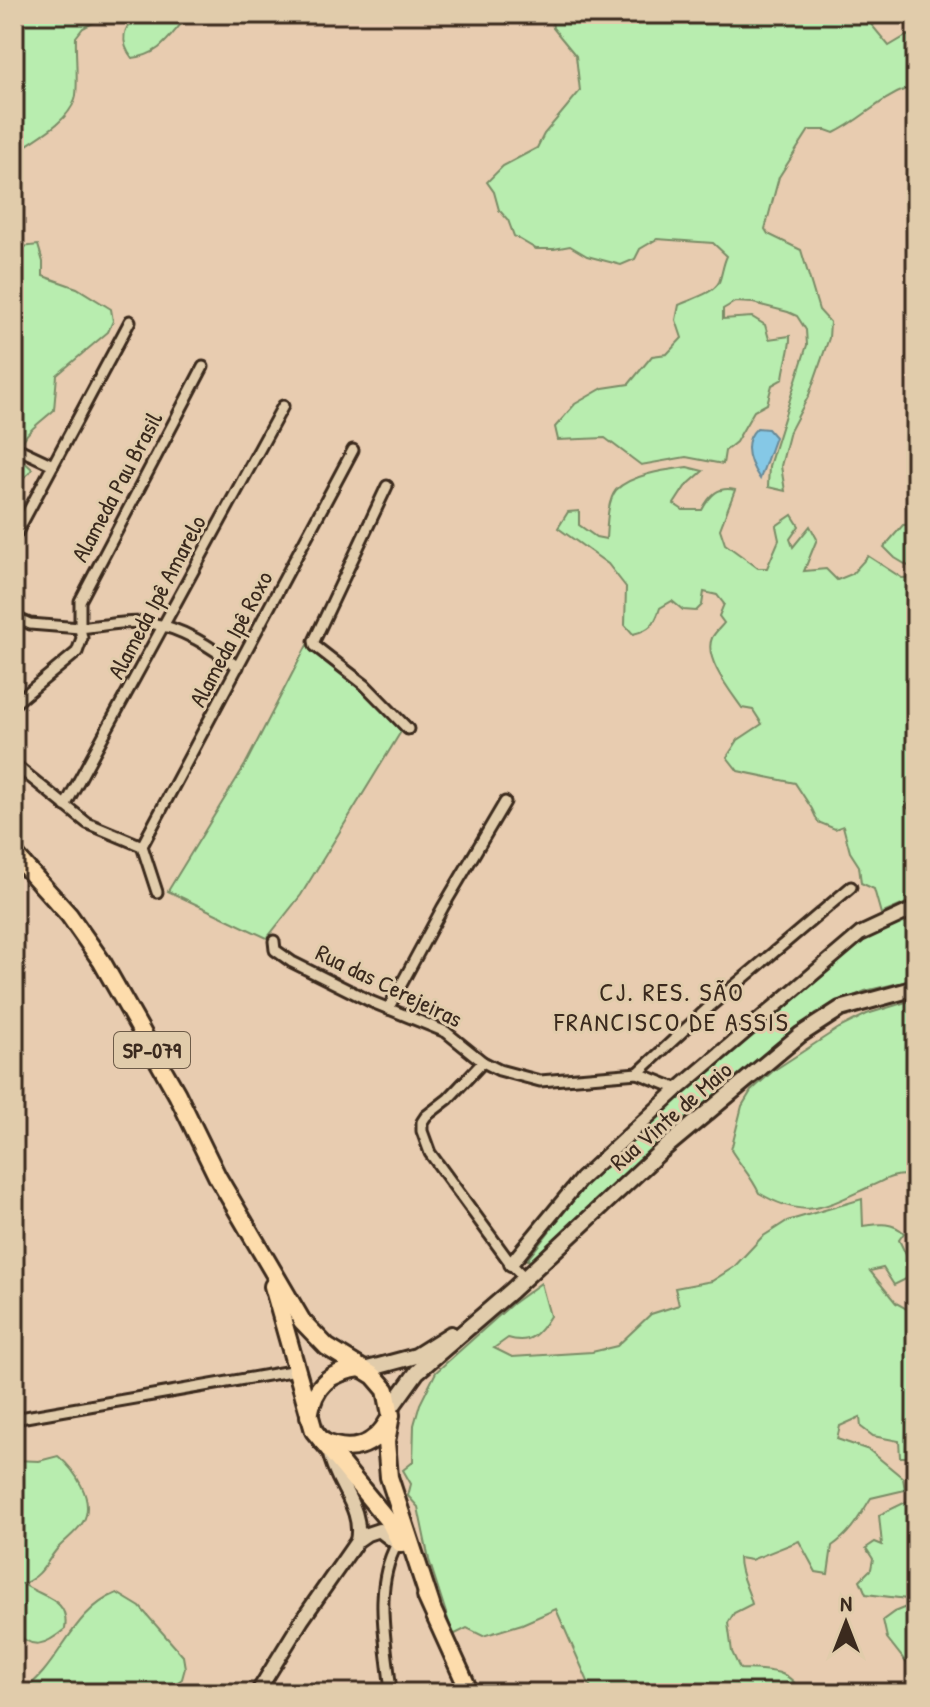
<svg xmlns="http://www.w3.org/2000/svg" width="930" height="1707" font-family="'Patrick Hand',sans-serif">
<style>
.green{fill:#b8edaf;stroke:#7a8c66;stroke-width:2}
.water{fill:#85c8e6;stroke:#678996;stroke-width:2}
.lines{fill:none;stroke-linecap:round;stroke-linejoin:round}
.minor-casing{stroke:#3b2a1e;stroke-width:15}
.tertiary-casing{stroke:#3b2a1e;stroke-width:18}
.secondary-casing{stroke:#3b2a1e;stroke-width:20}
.trunk-casing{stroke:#3b2a1e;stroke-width:22}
.minor{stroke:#e1ccab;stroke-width:9}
.tertiary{stroke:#e1ccab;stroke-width:12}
.secondary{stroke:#e1ccab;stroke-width:14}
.trunk{stroke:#fddcac;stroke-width:16}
.labels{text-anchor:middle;stroke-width:6;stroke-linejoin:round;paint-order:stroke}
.shield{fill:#e1ccab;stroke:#6d5b48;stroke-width:2}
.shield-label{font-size:22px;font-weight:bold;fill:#3b2a1e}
.street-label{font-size:24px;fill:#3b2a1e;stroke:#e1ccab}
.neighbourhood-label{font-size:26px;letter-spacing:2px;fill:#3b2a1e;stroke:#e1ccab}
</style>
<rect width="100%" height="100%" fill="#e8ccb0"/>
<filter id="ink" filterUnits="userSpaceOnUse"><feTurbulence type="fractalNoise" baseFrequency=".0125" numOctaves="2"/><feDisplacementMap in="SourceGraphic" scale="16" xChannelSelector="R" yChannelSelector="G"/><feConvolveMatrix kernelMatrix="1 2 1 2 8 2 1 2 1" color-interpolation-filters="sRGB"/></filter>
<g filter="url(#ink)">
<g class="green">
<path d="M14,14h96l-27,14 -7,9c-1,14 3,52 -1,63 -10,26 -41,38 -61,54z"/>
<path d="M138,14h52c-19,19 -27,41 -58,44 -13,-17 -9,-31 6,-44z"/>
<path d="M551,14h324l-10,3 24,29 17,-10 10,-2v29l-10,26c-27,10 -46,32 -72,44l-8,-3h-17l-30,47 -14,52 3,5 33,16 18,60 11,12 -1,16 -20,57 -19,36 -9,35 4,25 -17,-4 1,-21 38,-121 -1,-15 -9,-14 -9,-4 -35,-9 -18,-1 -12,7v10l29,-2 13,8 4,14 21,-3c1,12 -6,29 -7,43l-11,6 -5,19 -13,7 -18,31 -11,9 -2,13 -37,-7 -45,8 -36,-27 -47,2 -3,-13 20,-23 28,-16 26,-4 23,-28 15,-2 15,-16 -6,-18 3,-15c12,-6 34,-11 40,-23 3,-7 4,-18 8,-26l-14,-13 -56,-4 -17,10 -5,10 -14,6 -34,-9 -17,-10 -16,3h-18l-22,-13 -6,-16 -9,-10 -5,-18 -7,-10 16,-16 34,-18 7,-14 36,-43 -4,-35 -23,-28z"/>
<path d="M38,245l5,17v14l34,12 34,21 2,12 -5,11 -51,43 -3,35c-15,14 -35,24 -35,47l13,12c-3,6 -11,12 -18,10v-231z"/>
<path d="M687,467l16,4 -18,16 -11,17 9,6h19c8,-15 16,-24 33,-20l-15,39 5,15 33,24h9l12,-28 -3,-14 16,-11 7,11 -9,13 3,8 17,-21 7,13 -13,32 22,-2 11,11 15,-6 16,-18 34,22 14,-1v221l-10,8 10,11v82l-35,15 -7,-25 -13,-6 -2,-17 -9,-14 -7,-26 -8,3 -17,-7 -6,-13 -17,-26 -57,-12 -11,-14 11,-17 24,-16 -9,-14 -11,-2c-11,-16 -39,-50 -30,-70 2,-5 9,-11 12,-15l-5,-7 5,-12 -7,-9 -13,-3 -2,13 -6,6 -13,-1 -11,-9 -12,7c-5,16 -10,22 -27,26l-8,-9 1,-38 -18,-23 -50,-36 10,-16 11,-1v14l17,12 10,2c1,-13 1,-38 10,-49 16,-16 50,-20 71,-23z"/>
<path d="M916,524v43h-6l-15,-9 -11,-11 19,-22z"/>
<path d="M307,645l31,23 64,62 -101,165 -34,43 -99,-47 77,-126z"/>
<path d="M916,911v68l-51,12 -49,22 -282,249 -7,-2 64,-82 98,-90 120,-103 51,-50z"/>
<path d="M916,999v191l-10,-15c-15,0 -21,5 -35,11 -46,21 -65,35 -112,7 -7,-16 -19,-28 -28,-43l11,-44 9,-15 22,-20 66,-43 28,-14z"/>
<path d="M862,1199l1,27c15,-2 29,-5 41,7l-5,7 12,25 -5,14 -12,6 -11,-17 -13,3 26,32 20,11v143h-16l-1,-16 -26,-5 -12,-9 -1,-10 -20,9 -3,13 32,11 34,28 2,12 -34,8c-12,19 -20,35 -39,48l-4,28 -12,-2 -17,-31 -48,19 -12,-2c0,17 9,30 13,46l-18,9 -6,10 4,29 8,17c22,1 51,-2 60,24h-207l-37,-84 -34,15 -39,12 -16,-8 -14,7 -24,-75 -11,-53 -10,-11 3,-12 -8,-14 10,-8 1,-37 6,-21 16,-32 76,-68 29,-21 9,33c-11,18 -20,29 -42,22l-14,10 18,9 80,-5 25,-6 34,-32 28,-9 -4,-17 37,-7 22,-14 28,-30 25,-16z"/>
<path d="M58,1456c16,13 38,44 25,66 -6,10 -18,18 -26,27 -13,16 -13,25 -34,35 21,14 47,15 42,45 -19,16 -34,23 -51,0v-169l25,1z"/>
<path d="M916,1497v103l-50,-6 -6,-14 11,-11 2,-10 -7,-11 9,-6 7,3 -3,-30z"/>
<path d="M117,1593l23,14 43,49 2,12 -3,11 -19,14h-144c41,-24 50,-81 98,-100z"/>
<path d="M916,1603v72l-29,-37 -4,-18 11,-8z"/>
</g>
<path class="water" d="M757,428l11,1 7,8 -15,42c-11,-16 -19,-36 -3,-51z"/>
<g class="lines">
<defs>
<g id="minor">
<path d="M21,450l32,15"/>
<path d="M387,486l-73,155 1,5 50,39 43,44"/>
<path d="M14,538l116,-217"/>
<path d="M14,617l16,7 50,4v-27l123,-234"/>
<path d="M14,704l63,-52 5,-14 -2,-10c22,-2 47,-8 69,-5 33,4 64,25 89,44"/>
<path d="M14,764l73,59 55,23 15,46"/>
<path d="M65,806l218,-400"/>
<path d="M142,846l211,-396"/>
<path d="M274,941l1,9 17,12 80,40 74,30 37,30 16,8 41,11 98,-8 40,16"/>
<path d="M388,1009l55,-102 62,-105"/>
<path d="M483,1062l-35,37 -22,17 -4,6v9l8,22 81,111 14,14"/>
<path d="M638,1073l70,-65 143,-121"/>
<path d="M14,1419l283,-49"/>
<path d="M391,1693c-4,-49 -19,-104 6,-149"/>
</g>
<g id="tertiary">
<path d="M511,1264l70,-85 97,-90 182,-155 56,-26"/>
<path d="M329,1451c7,35 35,56 28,90"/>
<path d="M257,1693l45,-73 55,-79 10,-7 12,-4 21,16"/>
</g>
<g id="secondary">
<path d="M364,1370l52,-14 35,-22"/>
<path d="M391,1408l26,-36 94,-81 148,-138 141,-118 40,-26 76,-21"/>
</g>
<g id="trunk">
<path d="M14,854l55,61 33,47 75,132 40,82 85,145 25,26 47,29 12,14 5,25 -5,27 3,35 42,128"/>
<path d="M273,1286l41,145 76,92 10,20"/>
<path d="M309,1416c5,-31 21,-44 51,-48"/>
<path d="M322,1441c28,14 52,6 67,-21"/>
<path d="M426,1596l44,97"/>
</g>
</defs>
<use href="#minor" class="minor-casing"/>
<use href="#tertiary" class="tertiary-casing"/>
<use href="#secondary" class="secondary-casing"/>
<use href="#trunk" class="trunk-casing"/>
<use href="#minor" class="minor"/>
<use href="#tertiary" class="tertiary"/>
<use href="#secondary" class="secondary"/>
<use href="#trunk" class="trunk"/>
</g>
</g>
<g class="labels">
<rect class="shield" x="114" y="1032" width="76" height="36" rx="6"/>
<g class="shield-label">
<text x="152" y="1058">SP-079</text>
</g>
<g class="street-label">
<text transform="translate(117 487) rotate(-62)" y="8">Alameda Pau Brasil</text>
<text transform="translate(157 597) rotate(-62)" y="8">Alameda Ipê Amarelo</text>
<text transform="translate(231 639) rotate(-62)" y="8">Alameda Ipê Roxo</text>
<text transform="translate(389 986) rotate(26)" y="8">Rua das Cerejeiras</text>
<text transform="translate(671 1116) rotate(-41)" y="8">Rua Vinte de Maio</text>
</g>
<g class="neighbourhood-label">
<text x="672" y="1001">CJ. RES. SÃO<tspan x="672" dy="30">FRANCISCO DE ASSIS</tspan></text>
</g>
</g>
<rect width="930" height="1707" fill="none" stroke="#e1ccab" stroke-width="48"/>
<rect x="24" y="24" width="882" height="1659" fill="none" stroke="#3b2a1e" stroke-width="3" filter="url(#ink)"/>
<g transform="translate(846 1623)" stroke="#e1ccab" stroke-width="6" paint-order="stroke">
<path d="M0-6L14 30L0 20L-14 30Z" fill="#3b2a1e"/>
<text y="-12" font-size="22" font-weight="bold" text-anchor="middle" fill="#3b2a1e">N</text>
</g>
</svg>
